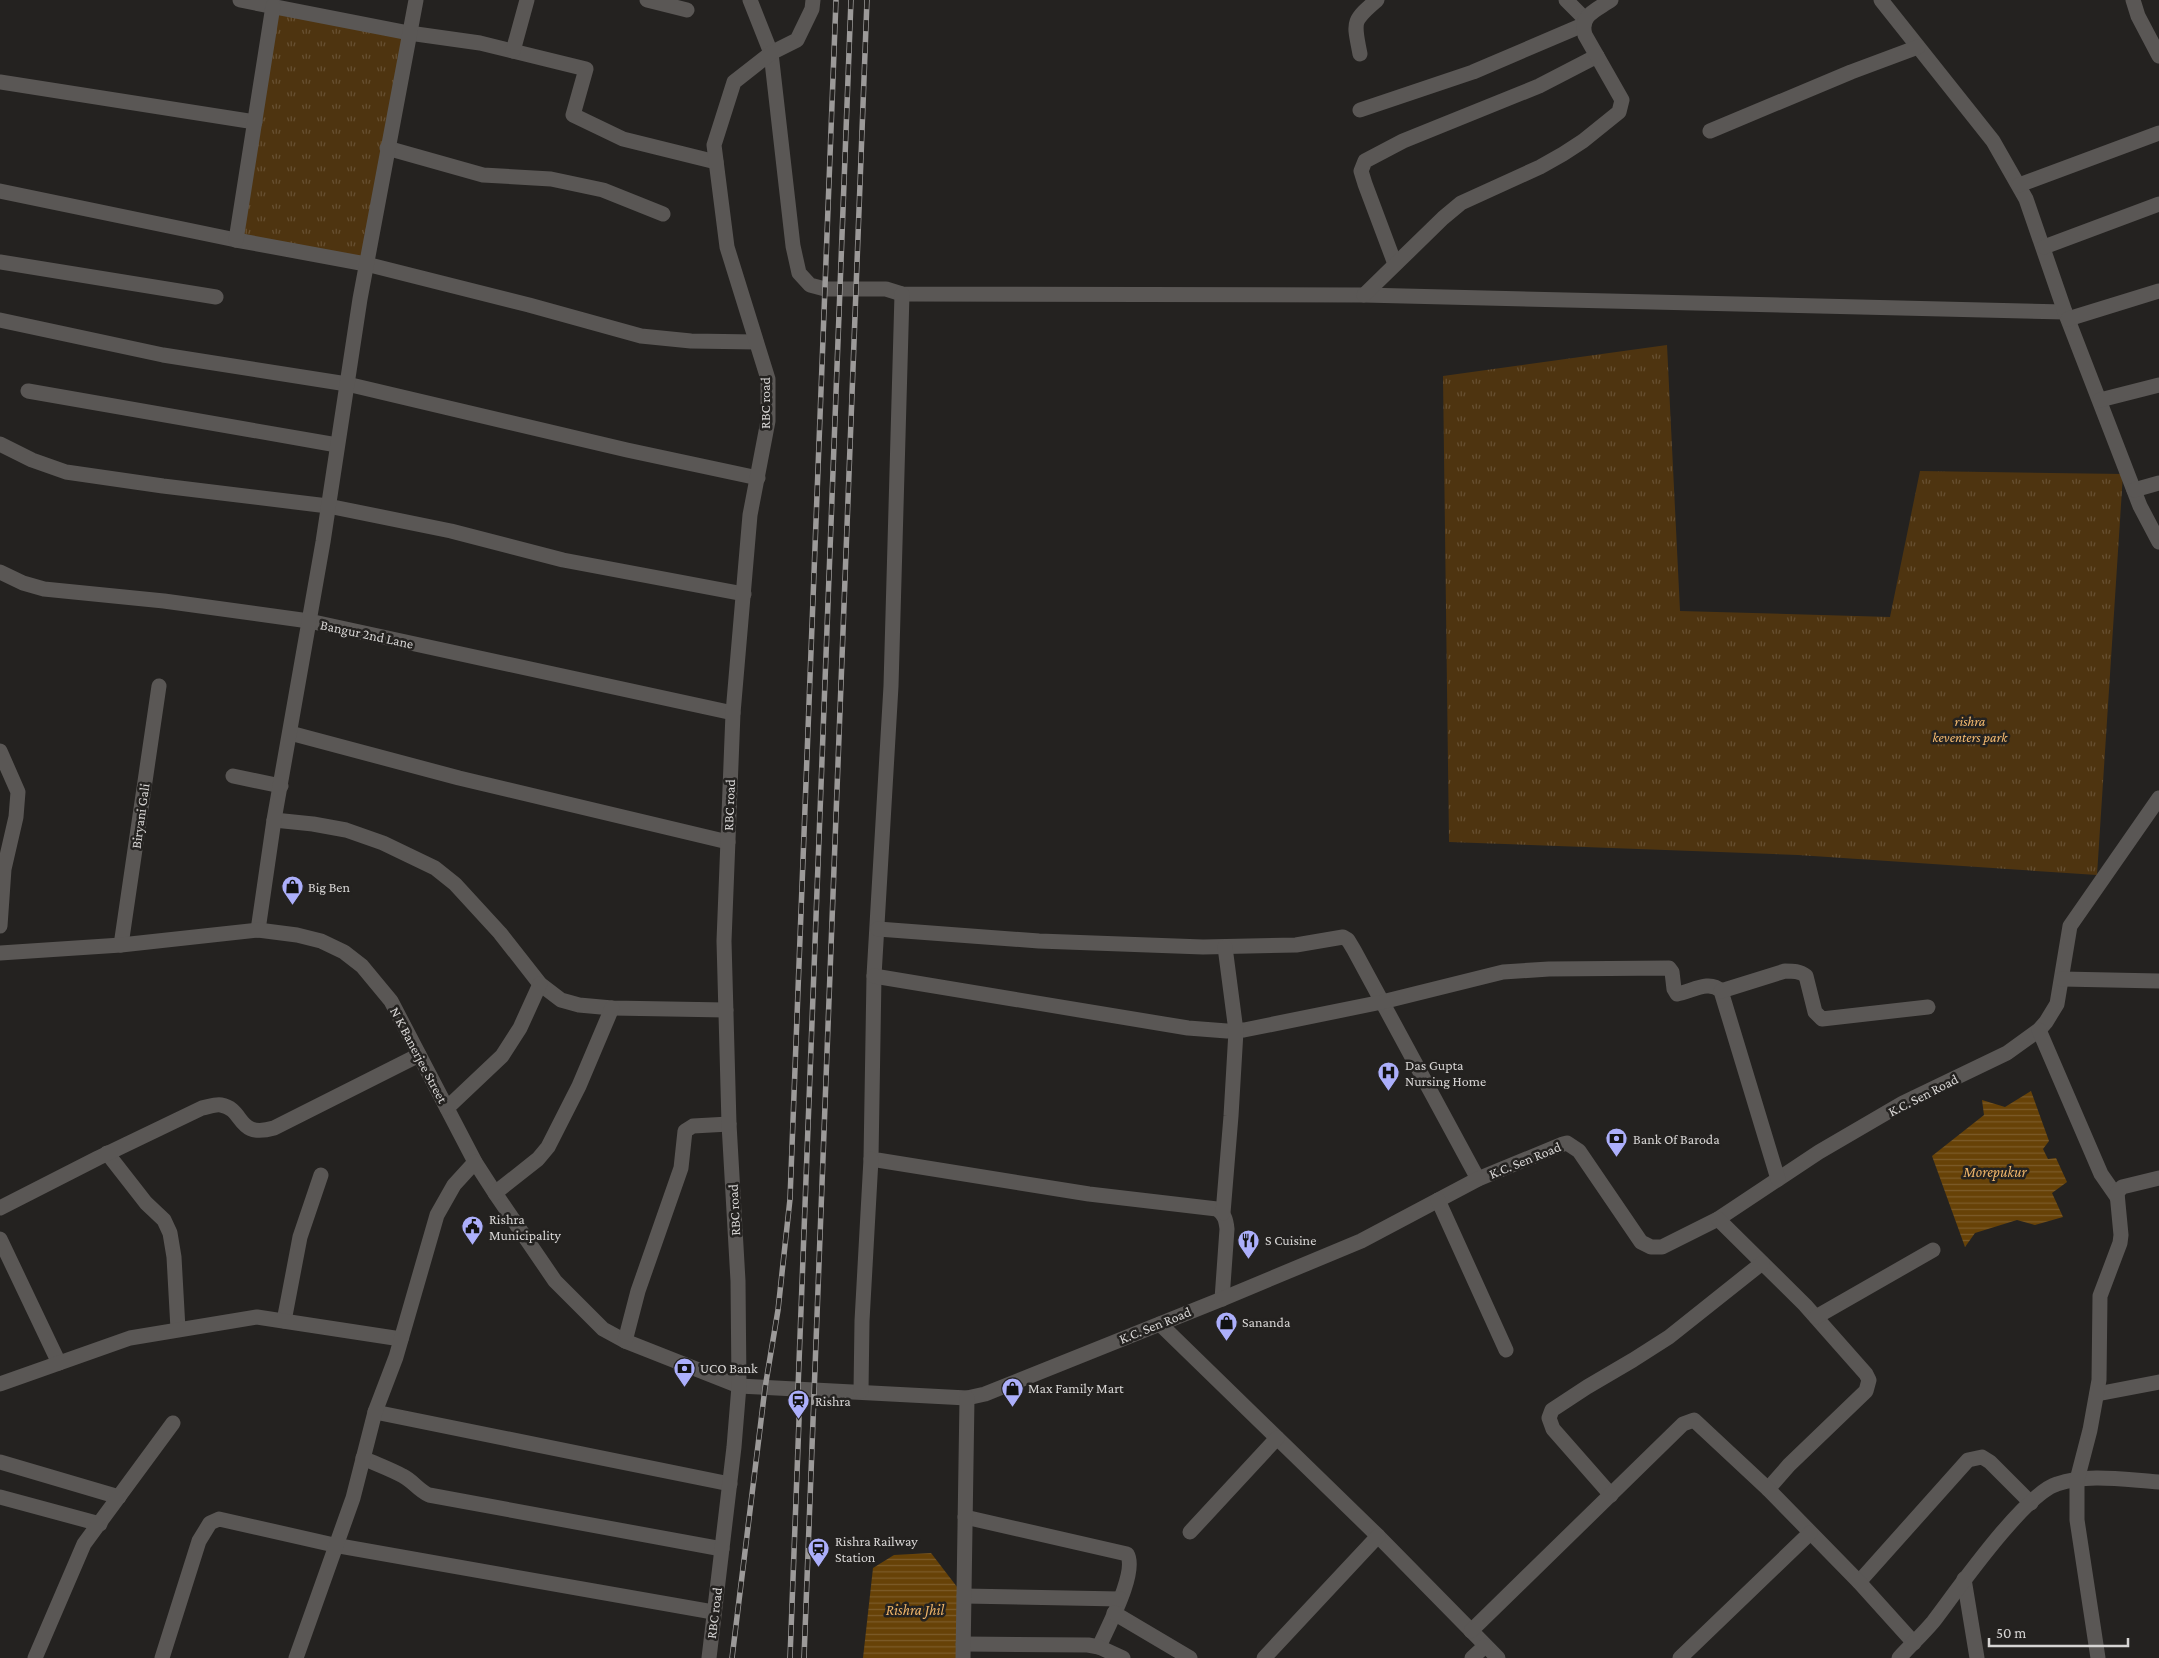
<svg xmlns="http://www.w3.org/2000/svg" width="2159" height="1658" font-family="'Crimson Pro',serif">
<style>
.grass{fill:url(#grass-tufts)}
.water{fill:url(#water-rules)}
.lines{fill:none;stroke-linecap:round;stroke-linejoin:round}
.minor{stroke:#5a5755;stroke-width:15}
.rail-casing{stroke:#9c9a99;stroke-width:5.5}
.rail{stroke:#242220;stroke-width:4;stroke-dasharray:11;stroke-linecap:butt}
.labels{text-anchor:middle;stroke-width:5;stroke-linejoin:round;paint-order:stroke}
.street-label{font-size:14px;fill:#d7d5d4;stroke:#242220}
.park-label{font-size:14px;font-style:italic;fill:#f7bc71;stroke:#242220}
.poi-label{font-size:14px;fill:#d7d5d4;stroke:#242220;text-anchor:start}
.water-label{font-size:15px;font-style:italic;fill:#eeb469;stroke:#242220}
</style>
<defs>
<pattern id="grass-tufts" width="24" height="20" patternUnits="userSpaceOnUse" patternTransform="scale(1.25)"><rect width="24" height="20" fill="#4e3410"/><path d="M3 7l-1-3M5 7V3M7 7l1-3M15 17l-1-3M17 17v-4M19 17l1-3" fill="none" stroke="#675032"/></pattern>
<pattern id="water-rules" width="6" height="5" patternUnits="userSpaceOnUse" patternTransform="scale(1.25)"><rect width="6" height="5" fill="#674207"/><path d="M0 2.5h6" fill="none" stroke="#7c5c2a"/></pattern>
</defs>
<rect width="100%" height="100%" fill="#242220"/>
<g class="grass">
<path d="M273,6l136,27 -43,231 -130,-24z"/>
<path d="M1667,345l13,266 210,6 30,-146 203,3 -26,401 -299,-20 -349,-13 -6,-466z"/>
</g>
<g class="water">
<path d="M2031,1091l18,50 -6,8 5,10 8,-1 11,24 -15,11 11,24 -28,8 -18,-5 -42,13 -10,14 -33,-91 52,-41 -2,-15 23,7z"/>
<path d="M931,1553l33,43 -2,62h-99l10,-90 21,-13z"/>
</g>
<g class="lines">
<g class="minor">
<path d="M240,0l169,33 71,10 106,26 -13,46 50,24 93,23"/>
<path d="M647,0l40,10"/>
<path d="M750,0l21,53 22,193 6,27 11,12 15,4h61l16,5 462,1 701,17"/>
<path d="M1566,0l19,19"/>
<path d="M1881,0l112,141 33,58 39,113 75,194 19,36"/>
<path d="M2133,0l5,16 21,40"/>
<path d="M513,51l14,-51"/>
<path d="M1360,54c-6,-32 -9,-32 17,-54"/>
<path d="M0,82l255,40"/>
<path d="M1360,110l113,-38 110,-47"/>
<path d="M1710,131l141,-59 67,-25"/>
<path d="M387,148l96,27 68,4 52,11 60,24"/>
<path d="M2019,185l140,-52"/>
<path d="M0,191l236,49 130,24 163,41 112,31 50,5 65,1"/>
<path d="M236,240l37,-234"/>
<path d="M2044,247l115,-43"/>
<path d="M0,262l216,35"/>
<path d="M1395,264l-30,-80 -4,-13 4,-10 38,-20 136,-55 58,-30"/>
<path d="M902,294l-11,392 -17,290 -3,183 218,35 128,15c8,6 9,11 10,20l-5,70"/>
<path d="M1364,295l79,-77 18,-15 79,-36 23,-13 20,-13 36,-29 3,-12 -37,-65c-6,-20 12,-25 26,-35"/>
<path d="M2068,319l91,-28"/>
<path d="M0,320l163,35 184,29 280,66 131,28"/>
<path d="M28,391l309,54"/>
<path d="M2100,400l59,-15"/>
<path d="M0,444l32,16 34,12 97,14 165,20 123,25 112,29 181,34"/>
<path d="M2134,490l25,-7"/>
<path d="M0,572l23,11 21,6 120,12 145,20 424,92"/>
<path d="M290,733l169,45 269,64"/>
<path d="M0,751l18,41 -2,25 -12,52 -4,57"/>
<path d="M233,776l48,10"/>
<path d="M274,820l39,4 33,6 37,13 52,25 20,16 45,49 40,51 21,16 18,5 33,3 114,2"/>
<path d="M878,929l161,12 164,6 93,-2 47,-8 5,3 6,10 124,229"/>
<path d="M258,930l16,-110 49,-278 37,-243 56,-299"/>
<path d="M121,945l38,-259"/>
<path d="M0,953l121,-8 137,-15 39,5 24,6 23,11 18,14 29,35 84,161 20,31 60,88 48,48 22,12 114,45 228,12 18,-4 237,-95 139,-58 117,-62 85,-35 4,-1 12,8 62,91 10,5h11l56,-28 101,-67 84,-49 104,-50 32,-23 7,-8 11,-18 13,-78 89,-128"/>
<path d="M874,976l314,52 39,3 17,-1 138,-28 121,-30 46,-3 120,-1 3,4 2,17 3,5c14,-2 32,-15 44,-3l57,188"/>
<path d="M2062,979l97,2"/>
<path d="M1721,991l64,-20c8,0 15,0 21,5l9,36 7,7 106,-12"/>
<path d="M2039,1030l62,144 16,23"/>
<path d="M447,1108l55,-52 18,-28 20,-44"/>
<path d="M107,1153l39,50 18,17 6,13 4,24 4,72"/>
<path d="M495,1193l43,-34 10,-12 31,-61 33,-78"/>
<path d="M1438,1200l68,150"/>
<path d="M0,1208l98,-50 104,-50c6,-1 13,-4 19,-3 24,4 15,34 53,23l145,-73"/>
<path d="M1223,1213l8,-97 5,-85 -11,-84"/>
<path d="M1718,1219l87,86 61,69 3,6 -3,11 -77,74 -21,24"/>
<path d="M0,1239l59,124"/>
<path d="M1816,1317l117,-67"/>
<path d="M284,1321l16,-84 21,-62"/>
<path d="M1160,1324l218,212 120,122"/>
<path d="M625,1341l13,-50 43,-123 4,-37 8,-5 36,-2"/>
<path d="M0,1384l130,-46 127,-21 144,22"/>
<path d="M861,1391l1,-70 9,-162"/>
<path d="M2097,1394l62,-12"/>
<path d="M375,1412l355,72"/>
<path d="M363,1458c13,6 27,11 40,18 10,5 15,14 26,19l293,54"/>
<path d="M0,1462l119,35"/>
<path d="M1611,1495l-58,-66 -4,-11 3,-8 35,-23 46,-27 36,-23 93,-74"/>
<path d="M0,1497l100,27"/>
<path d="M965,1517l162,37c11,18 -20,74 -28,93"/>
<path d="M1190,1532l87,-94"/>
<path d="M1964,1579l13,79"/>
<path d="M1859,1582l109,-122 14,-3 8,5 41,41"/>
<path d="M964,1596l156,3"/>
<path d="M1114,1613l76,45"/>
<path d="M1471,1631l212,-207 11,-4 74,69 91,93 55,61"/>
<path d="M963,1644l125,1 11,2 24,11"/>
<path d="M35,1658l49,-114 89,-121"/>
<path d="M162,1658l37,-117 11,-18 9,-4 115,26 379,67"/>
<path d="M296,1658l57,-160 22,-86 21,-55 41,-142 17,-30 21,-23"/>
<path d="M709,1658l25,-211 5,-61 -1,-105 -9,-157 -5,-183 9,-228 17,-198 18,-94v-42l-41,-132 -13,-102 20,-63 37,-29 26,-13 15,-31 1,-9"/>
<path d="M963,1658l4,-260"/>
<path d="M1264,1658l114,-122"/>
<path d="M1472,1658l13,-12"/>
<path d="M1680,1658l130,-125"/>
<path d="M1899,1658c11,-12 23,-23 34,-36 23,-30 91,-128 124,-138 31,-11 69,-4 102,-2"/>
<path d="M2098,1658l-21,-138v-40l13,-50 9,-50 1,-84 20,-53 1,-8 -4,-42 5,-6 37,-9"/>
</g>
<defs>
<g id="rail">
<path d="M732,1658l33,-270 13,-78 12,-111 46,-1199"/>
<path d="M790,1658l9,-238 -1,-31 53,-1389"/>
<path d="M804,1658l63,-1658"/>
</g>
</defs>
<use href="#rail" class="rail-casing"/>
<use href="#rail" class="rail"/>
</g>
<defs>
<symbol id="shop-pin" viewBox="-11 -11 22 30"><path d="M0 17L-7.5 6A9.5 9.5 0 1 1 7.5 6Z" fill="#acaffb" stroke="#242220"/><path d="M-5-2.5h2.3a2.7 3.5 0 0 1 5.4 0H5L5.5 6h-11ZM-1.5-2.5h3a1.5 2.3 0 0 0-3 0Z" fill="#111"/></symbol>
<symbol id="hospital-pin" viewBox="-11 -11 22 30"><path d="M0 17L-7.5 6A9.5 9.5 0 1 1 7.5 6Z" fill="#acaffb" stroke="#242220"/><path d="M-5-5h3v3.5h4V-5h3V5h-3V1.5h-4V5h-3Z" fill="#111"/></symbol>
<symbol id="bank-pin" viewBox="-11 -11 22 30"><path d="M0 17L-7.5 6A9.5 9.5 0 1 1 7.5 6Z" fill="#acaffb" stroke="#242220"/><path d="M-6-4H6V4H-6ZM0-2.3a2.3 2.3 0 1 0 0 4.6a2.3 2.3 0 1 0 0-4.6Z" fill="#111"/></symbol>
<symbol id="civic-pin" viewBox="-11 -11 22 30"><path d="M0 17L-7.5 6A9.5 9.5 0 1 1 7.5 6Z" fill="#acaffb" stroke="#242220"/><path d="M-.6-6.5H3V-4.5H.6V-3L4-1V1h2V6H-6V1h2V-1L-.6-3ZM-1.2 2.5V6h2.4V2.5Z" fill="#111"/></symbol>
<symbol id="restaurant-pin" viewBox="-11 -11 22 30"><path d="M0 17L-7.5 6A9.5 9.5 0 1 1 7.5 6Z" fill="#acaffb" stroke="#242220"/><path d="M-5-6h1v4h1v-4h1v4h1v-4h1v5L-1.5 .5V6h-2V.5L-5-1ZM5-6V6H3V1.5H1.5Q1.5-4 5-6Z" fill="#111"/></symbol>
<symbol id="station-pin" viewBox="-11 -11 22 30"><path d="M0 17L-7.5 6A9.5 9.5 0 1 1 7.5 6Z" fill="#acaffb" stroke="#242220"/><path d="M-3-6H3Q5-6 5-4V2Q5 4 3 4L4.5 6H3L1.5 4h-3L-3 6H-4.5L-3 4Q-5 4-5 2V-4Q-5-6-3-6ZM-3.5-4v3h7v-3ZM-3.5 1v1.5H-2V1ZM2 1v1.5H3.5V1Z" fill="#111"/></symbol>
</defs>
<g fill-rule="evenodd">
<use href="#shop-pin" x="280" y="874" width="25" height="34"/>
<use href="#hospital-pin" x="1376" y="1060" width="25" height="34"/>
<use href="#bank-pin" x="1604" y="1126" width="25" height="34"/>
<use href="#civic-pin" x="460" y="1214" width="25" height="34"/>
<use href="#restaurant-pin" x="1236" y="1228" width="25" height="34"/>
<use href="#shop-pin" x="1214" y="1310" width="25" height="34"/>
<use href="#bank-pin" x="672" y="1356" width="25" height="34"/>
<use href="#shop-pin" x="1000" y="1376" width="25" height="34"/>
<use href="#station-pin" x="786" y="1388" width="25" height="34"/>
<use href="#station-pin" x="806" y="1536" width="25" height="34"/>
</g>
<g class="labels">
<g class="street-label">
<text transform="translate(765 403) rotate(-90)" y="5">RBC road</text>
<text transform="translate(367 634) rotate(12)" y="5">Bangur 2nd Lane</text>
<text transform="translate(729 805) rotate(-88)" y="5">RBC road</text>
<text transform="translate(140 816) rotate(-82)" y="5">Biryani Gali</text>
<text transform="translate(419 1055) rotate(62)" y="5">N K Banerjee Street</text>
<text transform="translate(1923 1095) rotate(-27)" y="5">K.C. Sen Road</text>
<text transform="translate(1525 1160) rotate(-22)" y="5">K.C. Sen Road</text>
<text transform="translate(734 1210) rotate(-93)" y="5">RBC road</text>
<text transform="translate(1155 1325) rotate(-22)" y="5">K.C. Sen Road</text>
<text transform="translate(714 1613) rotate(-83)" y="5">RBC road</text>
</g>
<g class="park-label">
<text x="1970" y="726">rishra<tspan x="1970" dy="16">keventers park</tspan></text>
</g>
<g class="poi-label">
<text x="308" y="892">Big Ben</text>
<text x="1405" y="1070">Das Gupta<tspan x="1405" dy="16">Nursing Home</tspan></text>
<text x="1633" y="1144">Bank Of Baroda</text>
<text x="489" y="1224">Rishra<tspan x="489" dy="16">Municipality</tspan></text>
<text x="1265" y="1245">S Cuisine</text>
<text x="1242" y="1327">Sananda</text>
<text x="700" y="1373">UCO Bank</text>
<text x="1028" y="1393">Max Family Mart</text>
<text x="815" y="1406">Rishra</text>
<text x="835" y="1546">Rishra Railway<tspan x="835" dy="16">Station</tspan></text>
</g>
<g class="water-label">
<text x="1995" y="1177">Morepukur</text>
<text x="915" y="1615">Rishra Jhil</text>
</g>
</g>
<path d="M1989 1638v8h139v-8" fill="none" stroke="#d7d5d4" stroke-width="2.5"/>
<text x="1996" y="1638" font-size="15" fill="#d7d5d4" stroke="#242220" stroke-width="4" paint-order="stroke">50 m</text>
</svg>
